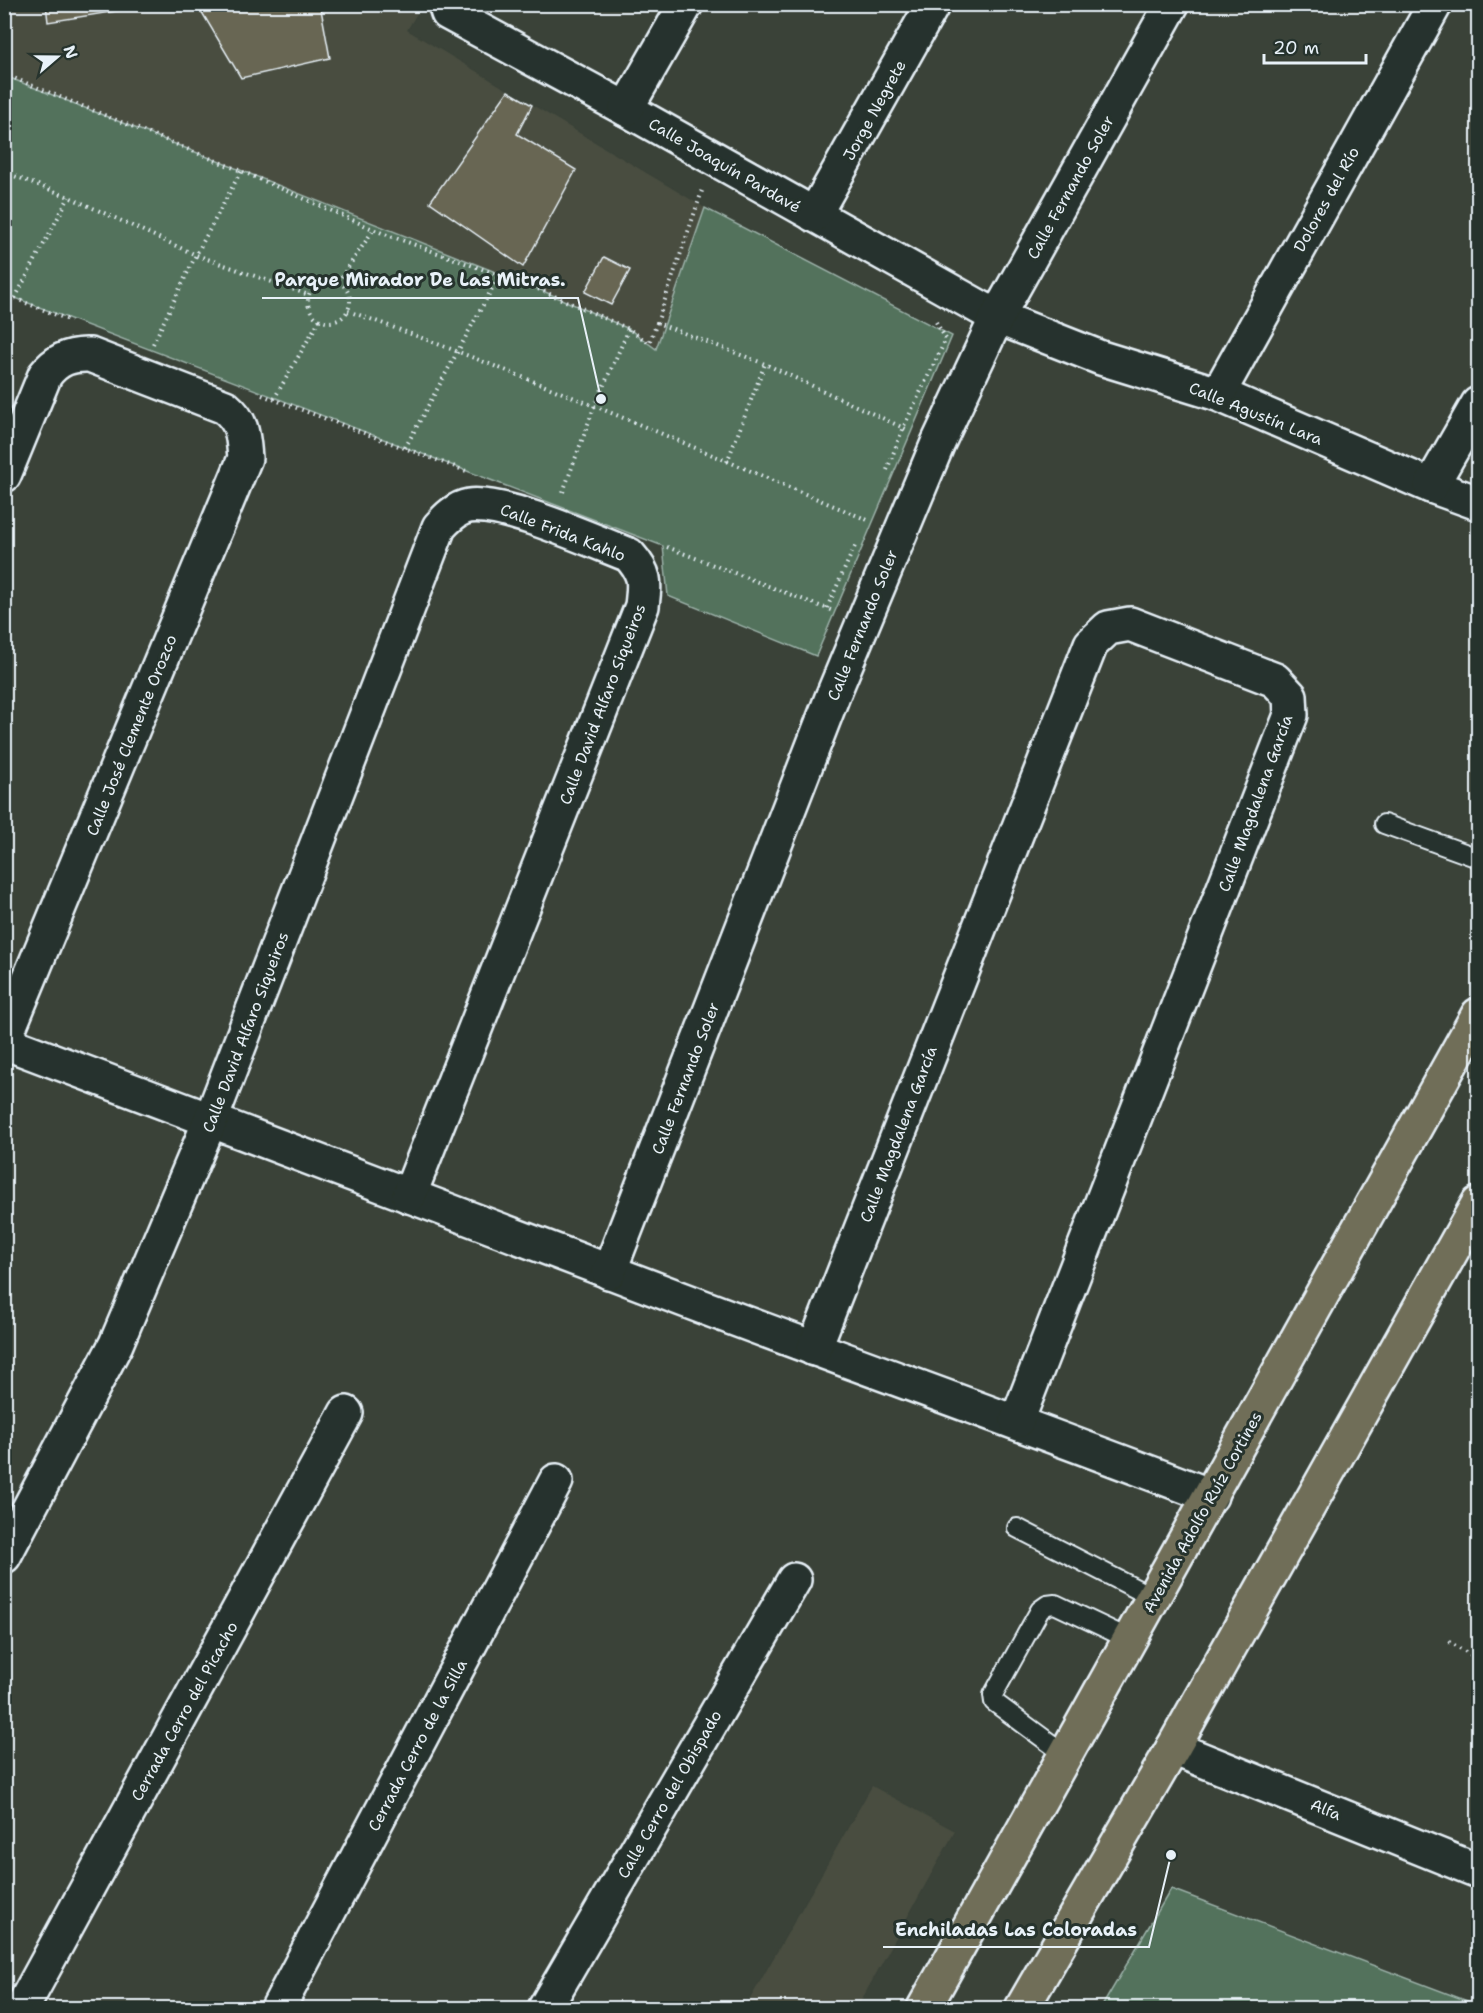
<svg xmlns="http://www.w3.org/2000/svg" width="1483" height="2013" font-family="'Shantell Sans',sans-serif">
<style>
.built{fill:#484d40}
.green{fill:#52725c;stroke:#9db2aa;stroke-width:1.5}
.building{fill:#676652;stroke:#e8f1f8;stroke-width:1.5}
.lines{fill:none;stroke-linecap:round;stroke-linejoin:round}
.service-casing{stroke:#e8f1f8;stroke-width:22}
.minor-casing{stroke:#e8f1f8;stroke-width:38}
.primary-casing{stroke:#e8f1f8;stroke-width:38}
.path{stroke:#e8f1f8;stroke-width:4;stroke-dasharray:1.5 4.5;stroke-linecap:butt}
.service{stroke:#26332d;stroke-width:18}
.minor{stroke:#26332d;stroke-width:33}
.primary{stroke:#706e59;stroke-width:33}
.labels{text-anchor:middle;stroke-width:6;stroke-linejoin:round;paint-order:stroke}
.street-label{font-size:16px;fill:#e8f1f8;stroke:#26332d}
.leader{fill:none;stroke:#e8f1f8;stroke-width:2}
.callout-dot{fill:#e8f1f8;stroke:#26332d;stroke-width:2}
.callout-label{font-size:18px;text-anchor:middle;font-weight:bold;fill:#e8f1f8;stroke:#26332d;stroke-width:6;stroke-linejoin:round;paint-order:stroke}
</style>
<rect width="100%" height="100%" fill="#3a4238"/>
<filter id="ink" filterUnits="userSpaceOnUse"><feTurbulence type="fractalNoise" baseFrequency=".0167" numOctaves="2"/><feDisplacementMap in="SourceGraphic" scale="12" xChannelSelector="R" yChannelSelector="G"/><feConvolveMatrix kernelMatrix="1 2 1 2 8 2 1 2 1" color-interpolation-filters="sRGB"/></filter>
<g filter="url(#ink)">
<g class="built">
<path d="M4,5h418l-15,25 298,178 -48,142 -8,-7 -106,-52 -538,-215z"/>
<path d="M872,1786l83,45 -98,177h-112z"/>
</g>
<g class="green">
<path d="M5,76l538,215 86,38 27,20 49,-141 247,128 -136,320 -148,-60 -5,-50 -658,-252z"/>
<path d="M1171,1889l307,116v3h-377z"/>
</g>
<g class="building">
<path d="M46,4h115l-113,18z"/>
<path d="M197,4h123l10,54 -89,20z"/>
<path d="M508,91l24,14 -15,29 59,36 -53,97 -93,-65z"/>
<path d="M604,257l26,13 -19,35 -26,-13z"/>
</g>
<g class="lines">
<defs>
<g id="service">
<path d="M1384,824l94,34"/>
<path d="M1017,1528l137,70"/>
<path d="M1066,1755l-72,-53 -1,-7 47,-85 7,-5 8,-1 76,36"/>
</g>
<g id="minor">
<path d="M445,4l3,9 178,96 371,208 104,41 117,36 213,92 47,17"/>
<path d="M626,109l60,-105"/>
<path d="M814,215l119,-211"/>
<path d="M1218,394l217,-390"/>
<path d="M4,475l41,-100c12,-16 26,-21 45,-20l135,52c18,15 18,28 20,51l-241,582"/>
<path d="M1431,486l47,-82"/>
<path d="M4,1042c231,86 460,176 691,262 172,65 345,126 516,192"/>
<path d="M609,1272l224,-577 105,-252 59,-126 175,-313"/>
<path d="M814,1349l277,-705 17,-16 22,-4 145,56 15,16 1,19 -274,706"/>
<path d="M4,1556l112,-212 95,-225 228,-592c8,-9 18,-19 30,-21 35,-5 124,35 160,49 17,19 16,26 13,51l-233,590"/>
<path d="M1173,1748l305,123"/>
<path d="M22,2008l324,-595"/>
<path d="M278,2008l278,-527"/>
<path d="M545,2008l249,-428"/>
</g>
<g id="primary">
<path d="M924,2008l554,-993"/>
<path d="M1022,2008l151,-260 305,-544"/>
</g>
</defs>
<use href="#service" class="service-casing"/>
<use href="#minor" class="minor-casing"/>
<use href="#primary" class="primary-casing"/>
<g class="path">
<path d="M4,74l237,97 141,62 161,58 86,38 20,14 8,-20 108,41 143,66"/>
<path d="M4,172l65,25 127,58 113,40"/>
<circle cx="329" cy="301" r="21"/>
<path d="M338,282l36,-53"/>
<path d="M4,294l67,27"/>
<path d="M15,298l54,-101"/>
<path d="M348,311c177,63 349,138 522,210"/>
<path d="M657,323l45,-132"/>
<path d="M153,344l43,-89 45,-84"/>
<path d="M262,395l204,76"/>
<path d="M274,399l46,-80"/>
<path d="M405,448l95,-174"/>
<path d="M727,462l38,-98"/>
<path d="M887,470l16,-42 43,-89 -10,-17"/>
<path d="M563,492l32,-87 34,-76"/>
<path d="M667,547l166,64"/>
<path d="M827,608l28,-62"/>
<path d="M1449,1642l29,17"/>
</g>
<use href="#service" class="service"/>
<use href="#minor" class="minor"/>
<use href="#primary" class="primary"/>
</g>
</g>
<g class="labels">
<g class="street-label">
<text transform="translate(874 110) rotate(-61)" y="6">Jorge Negrete</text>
<text transform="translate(725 165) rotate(30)" y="6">Calle Joaquín Pardavé</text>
<text transform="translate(1070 187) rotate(-61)" y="6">Calle Fernando Soler</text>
<text transform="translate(1326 199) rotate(-61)" y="6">Dolores del Río</text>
<text transform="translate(1256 413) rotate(22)" y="6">Calle Agustín Lara</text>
<text transform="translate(563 532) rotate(21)" y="6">Calle Frida Kahlo</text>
<text transform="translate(862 625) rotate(-68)" y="6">Calle Fernando Soler</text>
<text transform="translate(602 704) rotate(-69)" y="6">Calle David Alfaro Siqueiros</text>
<text transform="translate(131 735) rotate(-68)" y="6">Calle José Clemente Orozco</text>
<text transform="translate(1255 803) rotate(-70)" y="6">Calle Magdalena García</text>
<text transform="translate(245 1032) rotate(-69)" y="6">Calle David Alfaro Siqueiros</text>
<text transform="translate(685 1078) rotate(-69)" y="6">Calle Fernando Soler</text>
<text transform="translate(898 1134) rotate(-69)" y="6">Calle Magdalena García</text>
<text transform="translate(1202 1512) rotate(-61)" y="6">Avenida Adolfo Ruíz Cortines</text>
<text transform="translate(184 1711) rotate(-61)" y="6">Cerrada Cerro del Picacho</text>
<text transform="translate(417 1745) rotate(-62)" y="6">Cerrada Cerro de la Silla</text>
<text transform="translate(669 1794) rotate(-60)" y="6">Calle Cerro del Obispado</text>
<text transform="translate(1326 1809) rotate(22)" y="6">Alfa</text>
</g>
</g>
<path class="leader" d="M601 399L578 298H262M1171 1855L1149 1947H883"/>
<g class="callout-dot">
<circle cx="601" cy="399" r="6"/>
<circle cx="1171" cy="1855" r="6"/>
</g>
<g class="callout-label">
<text x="420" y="286">Parque Mirador De Las Mitras.</text>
<text x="1016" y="1936">Enchiladas Las Coloradas</text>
</g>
<rect width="1483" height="2013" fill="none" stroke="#26332d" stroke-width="24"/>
<rect x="12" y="12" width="1459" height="1989" fill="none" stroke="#e8f1f8" stroke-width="2" filter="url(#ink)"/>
<g transform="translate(57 57) rotate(70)" stroke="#26332d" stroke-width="4.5" paint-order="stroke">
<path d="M0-4.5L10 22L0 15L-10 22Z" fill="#e8f1f8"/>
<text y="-9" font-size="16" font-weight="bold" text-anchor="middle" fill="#e8f1f8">N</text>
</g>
<path d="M1264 54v9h102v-9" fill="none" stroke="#e8f1f8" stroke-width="3"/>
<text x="1273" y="54" font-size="18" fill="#e8f1f8" stroke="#26332d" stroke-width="4.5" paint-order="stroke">20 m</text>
</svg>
